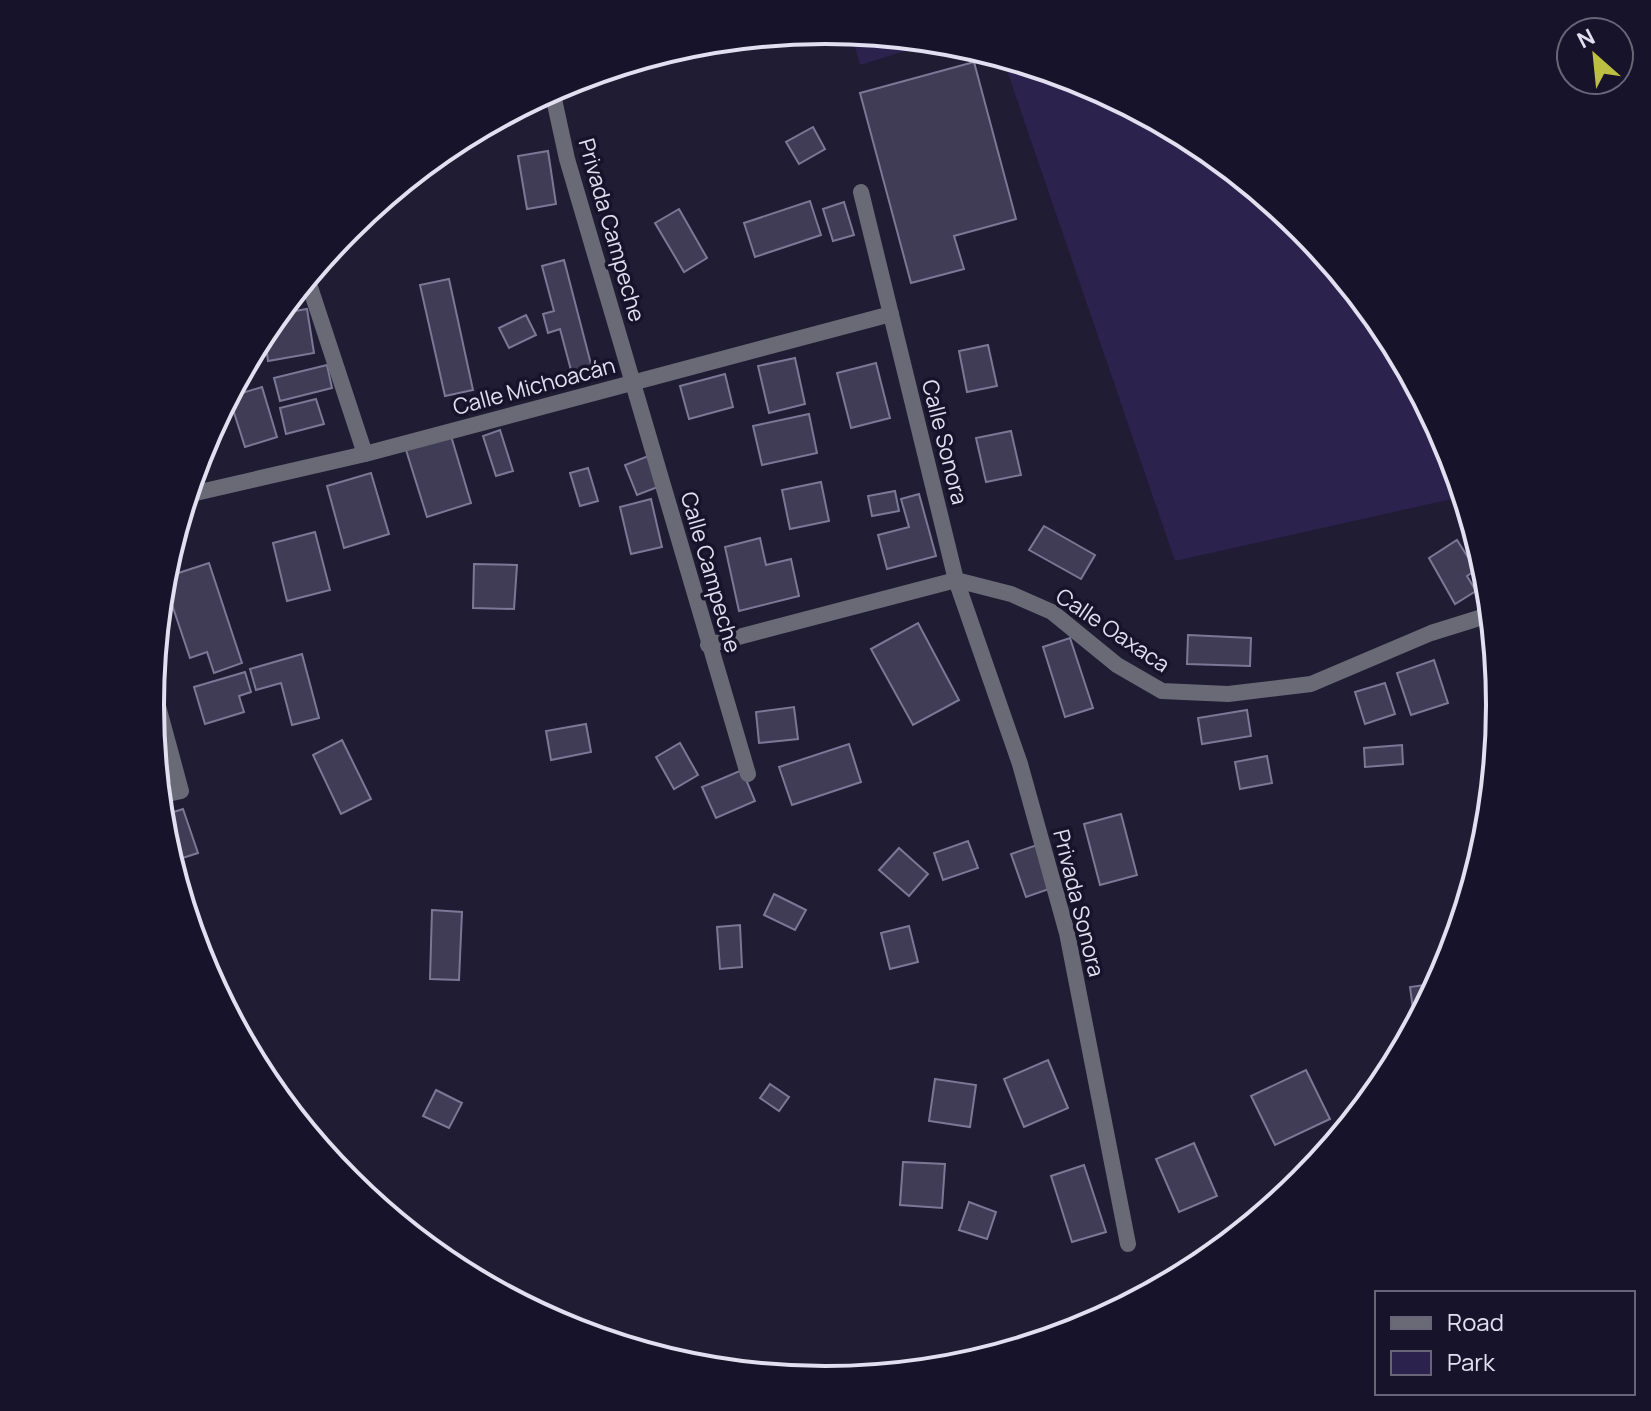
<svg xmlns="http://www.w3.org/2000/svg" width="1651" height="1411" font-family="Manrope,sans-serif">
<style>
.green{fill:#2b224e}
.building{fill:#403c56;stroke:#7b7896;stroke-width:2}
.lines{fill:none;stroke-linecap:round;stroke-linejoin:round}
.street{stroke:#6a6976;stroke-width:16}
.labels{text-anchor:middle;stroke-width:7;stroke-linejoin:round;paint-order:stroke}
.street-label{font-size:22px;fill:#e1dff0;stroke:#17132a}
.rim{fill:none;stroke:#e1dff0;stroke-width:4}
</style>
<rect width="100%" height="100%" fill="#201c34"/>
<g class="green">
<path d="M851,32l86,9 -77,24z"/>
<path d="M1002,56l82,26 117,62 102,84 84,103 63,116 15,49 -290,65z"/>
</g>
<g class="building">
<path d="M974,62l42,157 -62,17 10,33 -53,14 -51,-190z"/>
<path d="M813,127l12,22 -26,15 -13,-22z"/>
<path d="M548,151l8,53 -29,5 -9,-53z"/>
<path d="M810,201l11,34 -66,22 -11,-34z"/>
<path d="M844,202l10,33 -21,6 -10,-32z"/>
<path d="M679,209l28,49 -23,14 -29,-49z"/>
<path d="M564,260l28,108 -20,6 -12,-45 -12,4 -5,-19 11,-3 -12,-45z"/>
<path d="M449,279l24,111 -28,6 -25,-111z"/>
<path d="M307,309l7,44 -46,8 -4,-31 13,-16z"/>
<path d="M526,315l10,20 -27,13 -10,-20z"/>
<path d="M988,345l9,41 -30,6 -8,-41z"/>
<path d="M795,358l10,46 -36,9 -11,-47z"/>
<path d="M876,363l14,55 -39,10 -14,-55z"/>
<path d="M327,365l5,23 -52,13 -6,-23z"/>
<path d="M725,374l8,33 -44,12 -9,-33z"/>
<path d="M262,387l15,50 -32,10 -16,-50z"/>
<path d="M316,399l8,25 -38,10 -6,-26z"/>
<path d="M809,414l8,39 -55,12 -9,-39z"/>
<path d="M500,430l13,41 -17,5 -13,-40z"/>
<path d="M1011,431l10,44 -35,7 -10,-44z"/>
<path d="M451,436l20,67 -44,14 -21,-67z"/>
<path d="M651,455l12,30 -26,10 -12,-30z"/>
<path d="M588,468l10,33 -18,5 -10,-33z"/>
<path d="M371,473l18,61 -45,14 -17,-62z"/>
<path d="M821,482l8,39 -39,8 -8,-39z"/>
<path d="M895,491l4,20 -27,5 -4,-20z"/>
<path d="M919,494l17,62 -49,13 -9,-34 31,-8 -8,-28z"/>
<path d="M651,499l11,48 -31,7 -11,-47z"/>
<path d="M1044,526l51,29 -14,24 -52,-29z"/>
<path d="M315,532l15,58 -43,11 -14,-58z"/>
<path d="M760,538l6,27 25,-6 8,37 -60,15 -14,-64z"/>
<path d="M1457,540l19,30 -9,6 9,15 -21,13 -26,-46z"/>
<path d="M209,563l33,100 -28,10 -7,-21 -17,6 -27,-80z"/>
<path d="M474,564l43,1 -3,44 -41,-1z"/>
<path d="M918,623l41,77 -46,25 -42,-76z"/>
<path d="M1188,635l63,3 -1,28 -63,-2z"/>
<path d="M1070,638l23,70 -28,9 -22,-70z"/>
<path d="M302,654l17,64 -27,7 -11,-42 -25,7 -6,-21z"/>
<path d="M1434,660l14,43 -37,12 -14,-42z"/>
<path d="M245,672l6,20 -12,4 5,16 -39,12 -11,-37z"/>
<path d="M1385,683l10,31 -30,10 -10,-32z"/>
<path d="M794,707l4,32 -39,4 -3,-31z"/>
<path d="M1247,710l4,26 -49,8 -4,-26z"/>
<path d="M586,724l5,28 -40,8 -5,-29z"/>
<path d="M342,740l29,59 -30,15 -28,-59z"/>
<path d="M680,743l18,32 -24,14 -18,-32z"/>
<path d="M849,744l12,38 -69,23 -13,-38z"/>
<path d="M1402,745l1,19 -38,3 -1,-19z"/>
<path d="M1267,756l5,27 -32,6 -5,-27z"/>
<path d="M742,770l13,31 -39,17 -14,-31z"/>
<path d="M183,809l15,44 -28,9 -9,-46z"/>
<path d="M1121,814l16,61 -37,10 -16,-61z"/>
<path d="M968,841l10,27 -35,12 -9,-27z"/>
<path d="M1037,845l15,43 -26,9 -15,-43z"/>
<path d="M899,848l29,26 -19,22 -30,-26z"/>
<path d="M774,894l32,16 -11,20 -31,-15z"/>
<path d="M432,910l30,2 -3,68 -29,-1z"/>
<path d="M740,925l2,42 -22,2 -3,-42z"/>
<path d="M909,926l9,36 -28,7 -9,-36z"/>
<path d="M1439,983l-21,40 -3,1 -5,-37z"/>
<path d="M1048,1060l20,48 -44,19 -20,-48z"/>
<path d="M1306,1070l24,49 -55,26 -24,-49z"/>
<path d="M935,1079l41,6 -6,42 -41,-6z"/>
<path d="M770,1084l19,13 -10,14 -19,-13z"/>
<path d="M436,1090l26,13 -13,25 -26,-12z"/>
<path d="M1194,1143l23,53 -38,16 -23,-53z"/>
<path d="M903,1162l42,2 -3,44 -42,-3z"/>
<path d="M1084,1165l22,67 -34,10 -21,-66z"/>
<path d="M969,1202l27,10 -9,27 -28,-9z"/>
</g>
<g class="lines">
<g class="street">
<path d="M552,90l15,69 181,615"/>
<path d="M861,192l95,388 64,184 47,169 61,311"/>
<path d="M307,278l58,176"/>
<path d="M187,495l178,-41 526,-140"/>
<path d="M708,645l248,-65 55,14 41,18 65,53 45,26 66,3 83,-10 120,-51 61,-19"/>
<path d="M152,684l29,107 -22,5"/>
</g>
</g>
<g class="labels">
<g class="street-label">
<text transform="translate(612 230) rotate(74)" y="8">Privada Campeche</text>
<text transform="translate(534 386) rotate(-15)" y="8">Calle Michoacán</text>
<text transform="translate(945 442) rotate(76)" y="8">Calle Sonora</text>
<text transform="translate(711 572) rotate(74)" y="8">Calle Campeche</text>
<text transform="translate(1113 630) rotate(34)" y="8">Calle Oaxaca</text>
<text transform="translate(1079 903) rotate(76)" y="8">Privada Sonora</text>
</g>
</g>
<path d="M0 0H1651V1411H0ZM164 705a661 661 0 1 1 1322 0a661 661 0 1 1-1322 0Z" fill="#17132a" fill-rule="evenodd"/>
<path class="rim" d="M164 705a661 661 0 1 1 1322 0a661 661 0 1 1-1322 0Z"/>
<rect x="1375" y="1291" width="260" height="104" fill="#17132a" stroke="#686579" stroke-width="2"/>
<rect x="1391" y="1317" width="40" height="12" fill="#6a6976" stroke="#686579" stroke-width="2"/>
<text x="1447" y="1331" font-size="24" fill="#e1dff0">Road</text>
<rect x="1391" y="1351" width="40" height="24" fill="#2b224e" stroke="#686579" stroke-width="2"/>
<text x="1447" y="1371" font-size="24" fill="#e1dff0">Park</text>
<g transform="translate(1595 56) rotate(333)"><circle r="38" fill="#17132a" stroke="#686579" stroke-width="2"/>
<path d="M0-6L14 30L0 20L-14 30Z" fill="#bdbf43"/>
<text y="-12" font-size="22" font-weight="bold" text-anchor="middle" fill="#e1dff0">N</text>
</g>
</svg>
